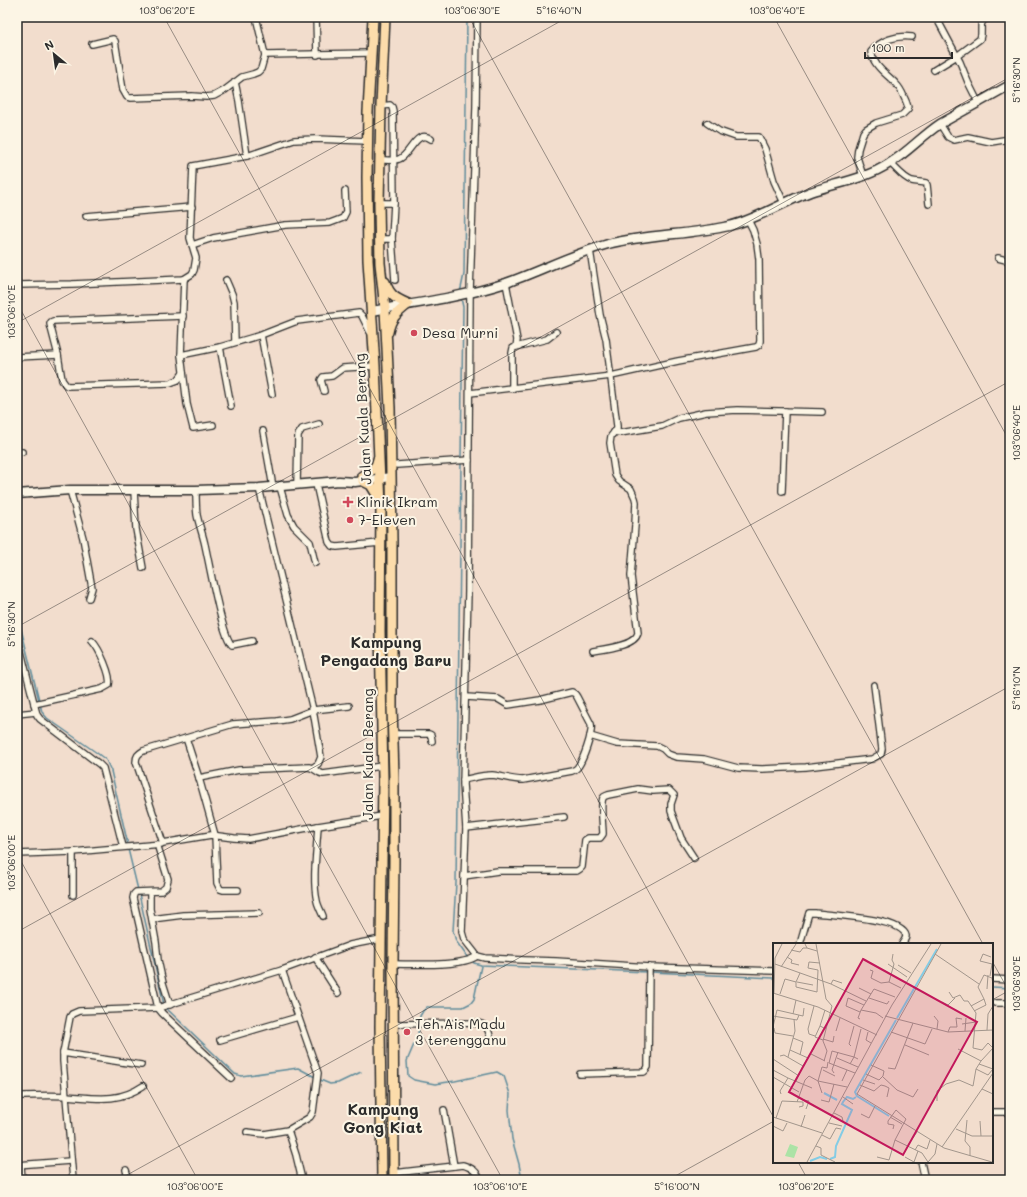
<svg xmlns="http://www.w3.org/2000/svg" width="1027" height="1197" font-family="Mali,sans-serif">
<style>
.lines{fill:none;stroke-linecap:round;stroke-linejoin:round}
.stream{stroke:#608c9b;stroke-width:1.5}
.minor-casing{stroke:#2b2b2b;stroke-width:8}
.secondary-casing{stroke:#2b2b2b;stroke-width:11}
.trunk-casing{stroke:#2b2b2b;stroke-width:12}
.minor{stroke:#fcf5e5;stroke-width:5.5}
.secondary{stroke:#fcf5e5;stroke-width:8}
.trunk{stroke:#fcdcab;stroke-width:9}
.ticks{fill:none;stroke:#2b2b2b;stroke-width:1;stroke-opacity:0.45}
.poi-dot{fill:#d1495b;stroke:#fcf5e5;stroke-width:1.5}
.labels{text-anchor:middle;stroke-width:4;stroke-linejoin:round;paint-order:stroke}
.poi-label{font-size:14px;fill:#2b2b2b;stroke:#fcf5e5;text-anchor:start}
.street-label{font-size:14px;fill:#2b2b2b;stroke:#fcf5e5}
.quarter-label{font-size:16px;font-weight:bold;fill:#2b2b2b;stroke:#fcf5e5}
.inset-river{fill:none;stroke:#84cce5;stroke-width:2}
.inset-road{fill:none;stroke:#a2968c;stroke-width:1}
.view{fill:#c2185b;fill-opacity:0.15;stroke:#c2185b;stroke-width:2}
.inset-edge{fill:none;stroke:#2b2b2b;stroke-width:2}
.neatline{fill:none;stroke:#2b2b2b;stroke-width:1.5}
.ticks-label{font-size:10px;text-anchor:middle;fill:#2b2b2b}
</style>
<rect width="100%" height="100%" fill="#f2ddcd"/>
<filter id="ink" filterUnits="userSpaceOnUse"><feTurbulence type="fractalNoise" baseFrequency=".025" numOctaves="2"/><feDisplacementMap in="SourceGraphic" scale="8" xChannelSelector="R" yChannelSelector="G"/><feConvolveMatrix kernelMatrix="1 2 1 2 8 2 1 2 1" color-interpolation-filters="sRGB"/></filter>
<g filter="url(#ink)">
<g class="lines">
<g class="stream">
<path d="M460,293l4,-19 3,-257"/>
<path d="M461,298l2,9 -2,151"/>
<path d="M461,462l-5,421 -3,48 3,10 12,17"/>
<path d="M17,613l22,87"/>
<path d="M40,704l2,8 5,6 50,35 9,7 5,11 17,74"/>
<path d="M128,849l10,41"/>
<path d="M139,894l25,111"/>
<path d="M471,960l3,3 7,2 166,7"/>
<path d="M481,966l-7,33 -3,4 -8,4h-36l-4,4 -3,5 -2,19 -11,26 1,15 6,4 21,4 20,-3 42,-9 7,4 6,18 -1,16 3,29 7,25 3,16"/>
<path d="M651,972l123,6"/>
<path d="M992,987l18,1"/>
<path d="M166,1008l69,66 6,2 57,-8 17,9"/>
<path d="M318,1079l12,5 8,-1 23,-11"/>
</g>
<defs>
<g id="minor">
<path d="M256,17l9,38 105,-2"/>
<path d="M316,17l1,38"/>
<path d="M477,17l-1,90 -6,185 -2,300 -5,192 3,44 -4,104 2,7 11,14 2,3 8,2 40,2 31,1 93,6 125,4"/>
<path d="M936,17l24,45 8,20 11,22"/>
<path d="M92,44l21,-5 2,2 8,49 4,7 3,1 62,-2 14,1 8,-1 11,-6 17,-13 11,-3 5,-2 3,-3 4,-14"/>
<path d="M934,70l23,-14 23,-17c4,-10 -4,-15 8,-22"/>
<path d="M235,82l4,19 8,55"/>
<path d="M381,106l9,-1 2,2 1,4 1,92 -2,36 3,41"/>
<path d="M707,123l12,8 17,6h23l6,12 9,32 10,22"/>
<path d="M940,124l8,13 6,3 14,-3 23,5 19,-3"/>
<path d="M380,160c6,0 14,1 19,-1 11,-3 17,-31 32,-20"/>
<path d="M890,163c7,6 13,15 22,18 4,1 9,1 14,2l1,2 2,19"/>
<path d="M863,176l-6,-19 1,-8 5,-16 3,-4 10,-6 26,-8 6,-6c0,-4 -2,-8 -4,-12 -2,-5 -4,-9 -8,-13 -9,-10 -22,-17 -25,-32 9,-12 26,-17 41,-15"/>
<path d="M379,203h15"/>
<path d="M86,216l106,-9"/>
<path d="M380,239h12"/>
<path d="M192,245l21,-7 72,-13 45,-2 8,-3 5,-2 3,-6 -1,-21"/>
<path d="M590,250l10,65 6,24 11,87v3l-6,7 -1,7 5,32 4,6 12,8 4,9 1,4 -1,23 -4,51 7,57c-3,13 -33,16 -45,18"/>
<path d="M998,258l12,3"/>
<path d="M184,279l-3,76 6,49 6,24 20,-3"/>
<path d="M226,280l6,14 2,8 1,40"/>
<path d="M506,283l11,57 -1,7"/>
<path d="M17,285l55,-1 112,-5 8,-5 2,-4 2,-12 -6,-20 3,-72 54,-10 47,-16 21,-1 52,2"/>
<path d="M183,316l-130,5 -2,1 -1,2 8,31 4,25 3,4 2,2 103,-3 8,-3 5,-7"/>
<path d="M261,335l11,59"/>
<path d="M220,347l11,59"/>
<path d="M181,355l39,-8 41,-12 36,-14 62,-8 3,3 8,16"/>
<path d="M17,357l41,-2"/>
<path d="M512,389v-36l1,-5 3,-1 31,-8 9,-7"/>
<path d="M324,391l-3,-11 2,-3 9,-1 11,-8 32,-2"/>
<path d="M470,393l141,-17 67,-15 78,-14 3,-2 1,-4 -1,-82 -2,-15 -4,-14 -5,-10"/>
<path d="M263,431l10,56"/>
<path d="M614,432l6,1 42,-7 17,-8 27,-6 31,-2 85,2"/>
<path d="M17,452h5"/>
<path d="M397,465l72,-5"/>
<path d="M316,484l13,58 3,4 5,1 43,-4"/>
<path d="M297,485l1,-50 4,-6 17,-5"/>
<path d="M280,487l8,28 6,11 16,16 5,21"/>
<path d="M259,488l54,222 -23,9 -13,2 -44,3 -90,27c-5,3 -7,5 -7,11l27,81 48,-8 23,3 14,1 70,-13 64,-10"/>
<path d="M70,490l13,48 9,50 -3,10"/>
<path d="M134,490l2,39 7,39"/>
<path d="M196,490c0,9 0,17 1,25 2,10 6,20 8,30 4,17 17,92 27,100l20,-4"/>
<path d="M782,491l3,-80"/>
<path d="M17,636l20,79 3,4 59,45 4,4 20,79"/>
<path d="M34,704l68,-15 7,-4c3,-9 -10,-37 -17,-44"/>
<path d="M17,714l19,-2"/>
<path d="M393,734h36l2,1 1,6"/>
<path d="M590,736l27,8 40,2 6,3 5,5 8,3 28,2 34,9 24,1 44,-2 66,-8 9,-5 1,-5 -8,-64"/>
<path d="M186,738l13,40 16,57 2,48 3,6 3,1h15"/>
<path d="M312,768l6,-4 3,-7 -8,-47 36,-4"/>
<path d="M199,778l40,-8 70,-3c6,1 8,6 14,7l59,-8"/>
<path d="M463,780c10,-2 19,-5 29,-5 10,1 20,5 31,5l49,-9c2,-1 3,-1 5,-3 6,-7 16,-35 14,-44l-14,-27 -2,-3 -3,-2 -32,8 -32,5 -10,-6 -32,-2"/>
<path d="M318,826c-1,22 -6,54 -1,75 1,5 4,10 6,15"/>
<path d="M466,828l98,-11"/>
<path d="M73,852v43"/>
<path d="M17,854l56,-2 88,-8"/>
<path d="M464,876l34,-5h79l3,-2 2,-2 3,-27 3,-2h12l3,-4c0,-7 -3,-30 0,-36 1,-2 3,-2 5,-3l30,-6 15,2 16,-1 5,5 -3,9v7l10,27 13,20"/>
<path d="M150,892v17l6,33 2,18 5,23 7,22"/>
<path d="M152,919l31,-4 76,-2"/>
<path d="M800,944l9,-31h6c15,2 88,5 91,23 0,3 -3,6 -4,8"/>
<path d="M315,957l23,36"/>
<path d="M393,964c20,0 69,3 84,-8"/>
<path d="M992,979l18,1"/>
<path d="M995,1003h15"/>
<path d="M158,1008l124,-38 68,-25 31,-6"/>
<path d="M158,1008l4,5 69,65"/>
<path d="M393,1024l84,-1c8,1 11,5 13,13"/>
<path d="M220,1040l78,-23"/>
<path d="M63,1053l78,12"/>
<path d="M580,1074l64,-2 2,-2 2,-3 1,-100"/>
<path d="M17,1096c17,0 34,-1 50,0 29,2 51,7 76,-10"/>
<path d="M444,1110l10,56"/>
<path d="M992,1112h18"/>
<path d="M288,1130l8,25 6,25"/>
<path d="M247,1132l17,2 24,-4 17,-10 5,-3 3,-5 5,-39 -36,-103"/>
<path d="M921,1162l4,18"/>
<path d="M17,1165l53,-4"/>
<path d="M21,1165l1,15"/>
<path d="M126,1170l3,10"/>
<path d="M394,1173l69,-8c9,3 14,6 17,15"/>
<path d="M73,1180l-10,-119v-8l7,-36 2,-3 7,-3 79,-3 -25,-110 1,-4 2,-2 25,-1 5,-4 2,-8 -11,-35"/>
</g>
<g id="secondary">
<path d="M372,311c44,-8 91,-14 134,-28 34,-12 67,-29 102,-39 40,-10 81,-9 121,-18 27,-6 54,-24 81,-34 27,-9 56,-13 80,-29 18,-11 32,-27 50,-39l70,-39"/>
<path d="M17,494l53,-4h126l63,-2 80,-7 16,1 36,-5"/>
</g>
<g id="trunk">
<path d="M373,17l-5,95 -1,65 1,83 7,106 6,140 -1,125 3,147 -3,249 2,153"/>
<path d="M385,17l-4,89 -2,97 1,60 5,46 5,99 2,132v166l2,72v83l-1,103 1,216"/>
<path d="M385,282c5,14 10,16 23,22 -11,9 -17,13 -20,28"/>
<path d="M362,476c8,-4 15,-8 16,-17"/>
<path d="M363,481l8,4 8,13"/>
</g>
</defs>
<use href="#minor" class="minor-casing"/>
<use href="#secondary" class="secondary-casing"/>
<use href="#trunk" class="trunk-casing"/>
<use href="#minor" class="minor"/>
<use href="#secondary" class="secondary"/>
<use href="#trunk" class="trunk"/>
</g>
</g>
<path class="ticks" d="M164,17l610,1101M469,17l514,927M774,17l236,425M17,18l2,-1M17,303l486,877M17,323l551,-306M17,627l993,-550M17,854l181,326M17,932l993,-551M992,961l18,32M992,1000l18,-10M798,1162l10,18M118,1180l892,-494M668,1180l106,-59"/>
<g class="poi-dot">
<circle cx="414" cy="333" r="4"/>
<path d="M346 496h4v4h4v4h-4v4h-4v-4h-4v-4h4z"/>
<circle cx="350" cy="520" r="4"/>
<circle cx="407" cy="1032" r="4"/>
</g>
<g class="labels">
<g class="poi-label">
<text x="422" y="338">Desa Murni</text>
<text x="357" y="507">Klinik Ikram</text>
<text x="358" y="525">7-Eleven</text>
<text x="415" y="1029">Teh Ais Madu<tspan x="415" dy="16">3 terengganu</tspan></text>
</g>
<g class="street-label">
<text transform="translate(363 419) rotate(-93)" y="5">Jalan Kuala Berang</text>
<text transform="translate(368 754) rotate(-90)" y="5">Jalan Kuala Berang</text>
</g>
<g class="quarter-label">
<text x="386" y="648">Kampung<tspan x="386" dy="18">Pengadang Baru</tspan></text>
<text x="383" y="1115">Kampung<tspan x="383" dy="18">Gong Kiat</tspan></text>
</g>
</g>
<g transform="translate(773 943)">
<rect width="220" height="220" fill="#f2ddcd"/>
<path d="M17,201l8,3 -4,11 -9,-2z" fill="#abe3a6"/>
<path class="inset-river" d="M124,75l40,-69M51,150l13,7M116,173l-32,-20 -2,-4 41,-72M57,216l5,-2 1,-11 16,-36 -10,-6 1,-2 4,-5 6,2 3,-2M37,218l10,-4 7,2"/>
<path class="inset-road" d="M32,1l2,4 10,3M43,1l10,55 6,7 -9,35 4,10 -3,10M168,1l-84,150 87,54 48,14M18,7l9,2 3,-4h4M120,11l-1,6 2,4 -5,18 12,6M162,11l44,30M14,14l5,3 -1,3 8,2M2,21l56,20 2,-4 9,3M115,21l19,13M125,22l13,8M8,24l15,-23M45,27l-10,-2 1,-6 11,1M97,27l3,1 -2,7 10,5 8,-1M217,33l2,-12 -12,-3 3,-7 8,3M23,39v5l21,5 1,-22M24,39l16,3M58,41l35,17M86,45l12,6M214,46l1,-14M176,49l4,6 7,-3 4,6h4l8,12 -3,35 9,2 6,-7 5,5M0,50l45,14 59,28M1,50l1,-35 7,-14M7,51l5,-15 11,3 4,-9M96,55l18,6 2,-3M169,59l6,3 7,-7M41,63l-6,23 1,5 6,2M198,63l13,-7 -6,-12 6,-12 8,3 1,7M52,67l-5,16 6,3M88,67l15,3 7,5M201,68l12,-6 -2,-6M87,69l-14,-6 2,-8 16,7M20,71l3,-14M0,73l24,4 2,-5M112,73l63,16 45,-2M161,73l4,5 -1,8M87,76l-2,-1 3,-8 13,-21 21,8M189,81l14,-2M47,83l-5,11 8,3M0,84l4,-17 26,6 1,-8M1,85l1,5 18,3M214,87l1,-16 5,-8M63,88l4,-13M192,88l1,-13M95,89l-2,8 5,3M118,89l34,12 7,-15M175,89l2,-5h7l-1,-9 6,1M20,95l10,4 -3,13M50,96l10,3 1,-6M132,102l24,10M78,103l-2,-2 5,-18M185,106l23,12 12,-13M17,107l18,8M38,111l14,7M7,113l4,-1 19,11 11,-18M15,114l7,-26 -1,-12M64,115l21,9M0,116l26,17M208,118l-5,8 12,6 5,-6M77,121l4,-7 4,2M206,121l14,5M115,125l7,1 18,-46M0,127l15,8 -8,13 1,3M50,127l12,6M61,130l-2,-3 6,-18M82,130l-26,-10 3,-12 22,6 7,-28M93,131l13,6 4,-4 1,-5 -13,-6M0,134l26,15M110,134l14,13 16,7 5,-8M15,135l24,10M90,137l12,4M23,138l7,-15M45,138l29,6M45,138l4,12M69,138l5,-11M87,142l14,6 7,-6 4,1 4,2 -2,9M209,146l11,5M70,154l10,7M31,157l5,1 -3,8M48,157l8,2 5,-18M164,158v-10l9,-7 13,-4 14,6 3,-17M24,159l8,-22 4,-4 9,5 4,-14 5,1 1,-6M61,170l8,4 1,4M88,171l8,4 6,-12M0,174l49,16M117,174l12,7M3,175l6,-17 21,1v4l-4,1M194,177l-2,21 5,6v9M207,178l1,15M56,180l13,3M0,183l10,5 4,-8M28,184l4,-12M183,186l16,7h21M49,192l8,4 6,-11 5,1M122,197l27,13 6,9M135,202l9,-13M43,203l5,2v7l14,7M169,204l51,-74M142,207l3,-5 9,4 3,-9M104,214l12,3M132,214l9,5 4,-11M116,217l6,-20 11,-21 -10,-9 -8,11v3l6,1 -1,4M34,219l85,-157 39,-61M155,219l7,-8 2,-10"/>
<path class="view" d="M90,16l114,63 -74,133 -114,-63z"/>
<rect width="220" height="220" class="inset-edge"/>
</g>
<rect width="1027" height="1197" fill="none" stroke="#fcf5e5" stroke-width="44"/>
<g transform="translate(54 54) rotate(331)" stroke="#fcf5e5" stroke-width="3" paint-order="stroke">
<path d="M0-3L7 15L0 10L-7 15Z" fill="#2b2b2b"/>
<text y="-6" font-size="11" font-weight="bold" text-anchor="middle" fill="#2b2b2b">N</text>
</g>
<path d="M865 52v6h87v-6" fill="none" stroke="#2b2b2b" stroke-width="2"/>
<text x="871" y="52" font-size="12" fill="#2b2b2b" stroke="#fcf5e5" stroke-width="3" paint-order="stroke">100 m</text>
<rect x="22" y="22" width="983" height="1153" class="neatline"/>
<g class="ticks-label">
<text x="167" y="14">103°06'20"E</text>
<text x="472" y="14">103°06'30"E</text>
<text x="559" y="14">5°16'40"N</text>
<text x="777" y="14">103°06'40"E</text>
<text transform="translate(1016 80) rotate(-90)" y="4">5°16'30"N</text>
<text transform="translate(11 312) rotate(-90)" y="4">103°06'10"E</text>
<text transform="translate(1016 433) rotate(-90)" y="4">103°06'40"E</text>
<text transform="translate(11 624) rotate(-90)" y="4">5°16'30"N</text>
<text transform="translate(1016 688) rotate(-90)" y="4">5°16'10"N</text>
<text transform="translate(11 863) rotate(-90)" y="4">103°06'00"E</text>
<text transform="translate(1016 984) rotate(-90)" y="4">103°06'30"E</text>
<text x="195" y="1190">103°06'00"E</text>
<text x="500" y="1190">103°06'10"E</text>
<text x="677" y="1190">5°16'00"N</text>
<text x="806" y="1190">103°06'20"E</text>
</g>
</svg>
